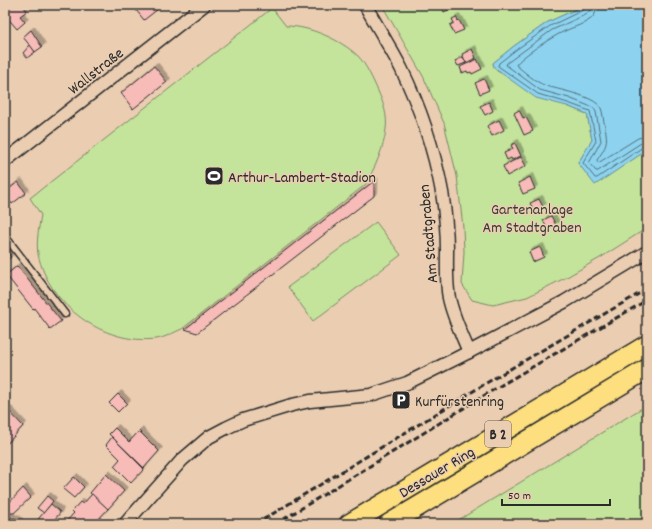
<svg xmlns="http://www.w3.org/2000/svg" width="652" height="529" font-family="Dekko,sans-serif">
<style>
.green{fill:#c4e39b;stroke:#788763}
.water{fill:#8dd3ef;stroke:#6690a1}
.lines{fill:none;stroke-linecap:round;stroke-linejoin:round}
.shore{stroke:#526e79;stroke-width:1}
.building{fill:#f7bbb8;stroke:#2b2b2b;filter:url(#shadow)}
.service-casing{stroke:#2b2b2b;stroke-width:9}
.minor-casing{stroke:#2b2b2b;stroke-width:15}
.primary-casing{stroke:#2b2b2b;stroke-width:22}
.service{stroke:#ebceb2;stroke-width:6}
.minor{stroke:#ebceb2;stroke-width:12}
.primary{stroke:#fddf80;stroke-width:19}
.rail{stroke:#2b2b2b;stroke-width:3;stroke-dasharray:6 3;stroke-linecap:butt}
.labels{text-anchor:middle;stroke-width:3;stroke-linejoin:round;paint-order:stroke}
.shield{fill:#ebceb2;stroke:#655c54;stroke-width:1}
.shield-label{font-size:15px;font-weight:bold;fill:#2b2b2b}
.street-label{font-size:16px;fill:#2b2b2b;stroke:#ebceb2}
.poi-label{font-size:16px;fill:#2b2b2b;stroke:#ebceb2;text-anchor:start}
.park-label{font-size:16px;fill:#3a3d36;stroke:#ebceb2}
</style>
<defs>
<filter id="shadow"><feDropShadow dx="3.5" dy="-3.5" stdDeviation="0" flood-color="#0004"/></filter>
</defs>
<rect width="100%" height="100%" fill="#ebceb2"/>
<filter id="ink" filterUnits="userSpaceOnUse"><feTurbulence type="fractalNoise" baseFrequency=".025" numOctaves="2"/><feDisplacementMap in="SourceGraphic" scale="8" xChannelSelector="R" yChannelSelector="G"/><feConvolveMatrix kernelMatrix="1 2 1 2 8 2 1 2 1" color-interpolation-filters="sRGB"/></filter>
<g filter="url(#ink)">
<g class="green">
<path d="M382,5h203l-37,17 -34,24 -21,17 1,4 3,4 70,35 20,8 5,26 -14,23 17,21 52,-34v78l-47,30 -35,20 -38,19 -34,8 -21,-5 -10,-16 2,-32 -1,-25 -6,-51 -13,-53 -21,-47z"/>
<path d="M272,8l14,18c24,0 55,14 72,30 8,8 15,24 20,35 5,11 10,25 8,38 -2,19 -11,39 -21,56l-183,144c-8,3 -17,9 -26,10 -52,6 -107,-33 -118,-85 -2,-13 1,-27 3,-39l-11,-17z"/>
<path d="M376,222l25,33 -88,66 -25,-34z"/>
<path d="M647,405v119h-195z"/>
</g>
<path class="water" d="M585,5h62v145l-52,35 -17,-22 14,-23 -5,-26 -20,-8 -31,-8 -39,-28 -3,-3 -1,-4 21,-17 34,-24z"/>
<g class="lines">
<g class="shore">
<path d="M586,5l-1,3 -2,2 -33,16 -33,23 -18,14 -1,3 40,28 30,9 22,8 6,30 -13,22 12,15h2l46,-31h4"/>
<path d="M591,5l-1,5 -3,4 -35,16 -45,33 -1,2 34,25 29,8 25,10 2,4 5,29 -12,22 7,8h2l43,-28 6,-1"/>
<path d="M597,5c0,4 -1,8 -4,12 -7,7 -20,10 -28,14 -10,4 -45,26 -49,34 7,6 20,17 28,20 13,5 50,10 57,23 2,5 2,12 4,18 3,18 2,19 -8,34l1,3 40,-25 9,-2"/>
</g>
</g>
<g class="building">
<path d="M5,5h22l-3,2 3,4 -7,5 5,6 -8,7 -12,-14z"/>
<path d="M132,5h23l3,4 -14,11z"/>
<path d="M441,5h7l2,4 -6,3z"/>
<path d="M456,17l2,4 1,-1 5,10 -10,4 -4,-9 4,-2 -2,-4z"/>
<path d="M31,30l11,17 -7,5 -12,-15z"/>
<path d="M30,45l5,7 -8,6 -4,-5z"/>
<path d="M472,49l4,9 -10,5 -4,-9z"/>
<path d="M463,57l3,6 -8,3 -3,-5z"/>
<path d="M477,59l5,10 -10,5 -1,-2 -3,1 -1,-2 -5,2 -2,-6z"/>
<path d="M154,66l13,16 -34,27 -12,-16z"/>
<path d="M484,79l5,11 -9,4 -5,-11z"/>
<path d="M489,102l4,9 -8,4 -5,-9z"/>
<path d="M519,110l4,8 3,-1 7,14 -9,4 -10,-22z"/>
<path d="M499,120l5,10 -12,6 -5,-10z"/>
<path d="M515,143l6,13 -9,4 -1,-2 -4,2 -3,-7 9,-4 -2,-4z"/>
<path d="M521,157l5,9 -19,10 -4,-10z"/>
<path d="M530,177l5,12 -12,5 -5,-11z"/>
<path d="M374,181v15l-177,137 -12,-4z"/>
<path d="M18,182l8,11 -14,11 -7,-9v-3z"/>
<path d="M539,199l4,8 -9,4 -4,-8z"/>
<path d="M551,216l5,9 -9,4 -4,-9z"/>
<path d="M540,247l4,10 -11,5 -4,-10z"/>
<path d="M5,249l6,8 -6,5z"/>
<path d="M17,266l44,55 -11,8 -16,-21 -1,1 -27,-34z"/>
<path d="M118,394l9,9 -9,9 -9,-9z"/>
<path d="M8,410l15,16 -18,20v-34z"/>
<path d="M115,428l14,14 10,-11 20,20 -15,17 -35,-34z"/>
<path d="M112,437l32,32 -13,14 -17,-17 6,-7 -14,-14z"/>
<path d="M106,474l18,17 -16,18 -18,-16z"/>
<path d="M74,477l10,10 -10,11 -11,-9z"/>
<path d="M23,488l8,9 -17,16h-7l6,6 2,-1 6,6h-16v-17z"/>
<path d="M92,494l16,15 -14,15h-28l-1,-1 9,-10 -2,-2 8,-9 3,2z"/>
<path d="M47,496l6,5 -9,12 -7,-5z"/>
<path d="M51,504l9,8 -1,2 -8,10h-17z"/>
</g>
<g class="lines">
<defs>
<path id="service" d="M5,236l60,78"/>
<g id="minor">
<path d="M365,5c12,21 25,42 36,63 19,39 33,81 41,124 3,19 5,39 5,58 0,16 -1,32 2,48 4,19 13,37 20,54"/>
<path d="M5,161l199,-156"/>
<path d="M125,524l57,-64 27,-23 17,-9 17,-8 49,-15 18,-4 61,-6 36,-12 62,-31 95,-50 83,-50"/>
</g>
<g id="primary">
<path d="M349,524l298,-179"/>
<path d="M389,524l258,-155"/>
</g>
</defs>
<use href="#service" class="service-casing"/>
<use href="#minor" class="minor-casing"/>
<use href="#primary" class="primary-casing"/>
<use href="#service" class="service"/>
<use href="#minor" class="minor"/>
<use href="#primary" class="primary"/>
<g class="rail">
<path d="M256,524l237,-145 154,-90"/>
<path d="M276,524l222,-137 149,-87"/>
</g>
</g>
</g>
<defs>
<symbol id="stadium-square" viewBox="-11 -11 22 22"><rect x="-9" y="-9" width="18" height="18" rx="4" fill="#2b2b2b" stroke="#ebceb2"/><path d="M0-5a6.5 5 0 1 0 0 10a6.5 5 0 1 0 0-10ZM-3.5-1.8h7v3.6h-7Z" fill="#fff"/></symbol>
<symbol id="parking-square" viewBox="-11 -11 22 22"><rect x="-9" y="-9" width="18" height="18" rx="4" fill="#2b2b2b" stroke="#ebceb2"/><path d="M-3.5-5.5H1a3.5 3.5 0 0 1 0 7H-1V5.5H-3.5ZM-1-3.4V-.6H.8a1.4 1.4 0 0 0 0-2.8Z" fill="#fff"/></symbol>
</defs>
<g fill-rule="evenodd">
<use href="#stadium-square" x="203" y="165" width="22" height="22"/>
<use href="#parking-square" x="390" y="389" width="22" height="22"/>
</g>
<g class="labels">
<rect class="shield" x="485" y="421" width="26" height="26" rx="3"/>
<g class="shield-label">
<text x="498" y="439">B 2</text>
</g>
<g class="street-label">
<text transform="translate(95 70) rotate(-38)" y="6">Wallstraße</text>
<text transform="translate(427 234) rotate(-95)" y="6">Am Stadtgraben</text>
<text transform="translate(436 471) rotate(-31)" y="6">Dessauer Ring</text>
</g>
<g class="poi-label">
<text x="228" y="182">Arthur-Lambert-Stadion</text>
<text x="415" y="406">Kurfürstenring</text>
</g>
<g class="park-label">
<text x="532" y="214">Gartenanlage<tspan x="532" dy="18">Am Stadtgraben</tspan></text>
</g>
</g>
<rect width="652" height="529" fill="none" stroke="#ebceb2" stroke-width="20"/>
<rect x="10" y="10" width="632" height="509" fill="none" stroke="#2b2b2b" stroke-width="1.5" filter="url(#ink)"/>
<path d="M502 499v6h108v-6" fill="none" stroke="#2b2b2b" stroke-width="2"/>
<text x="508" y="499" font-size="12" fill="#2b2b2b" stroke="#ebceb2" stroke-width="3" paint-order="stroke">50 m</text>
</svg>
